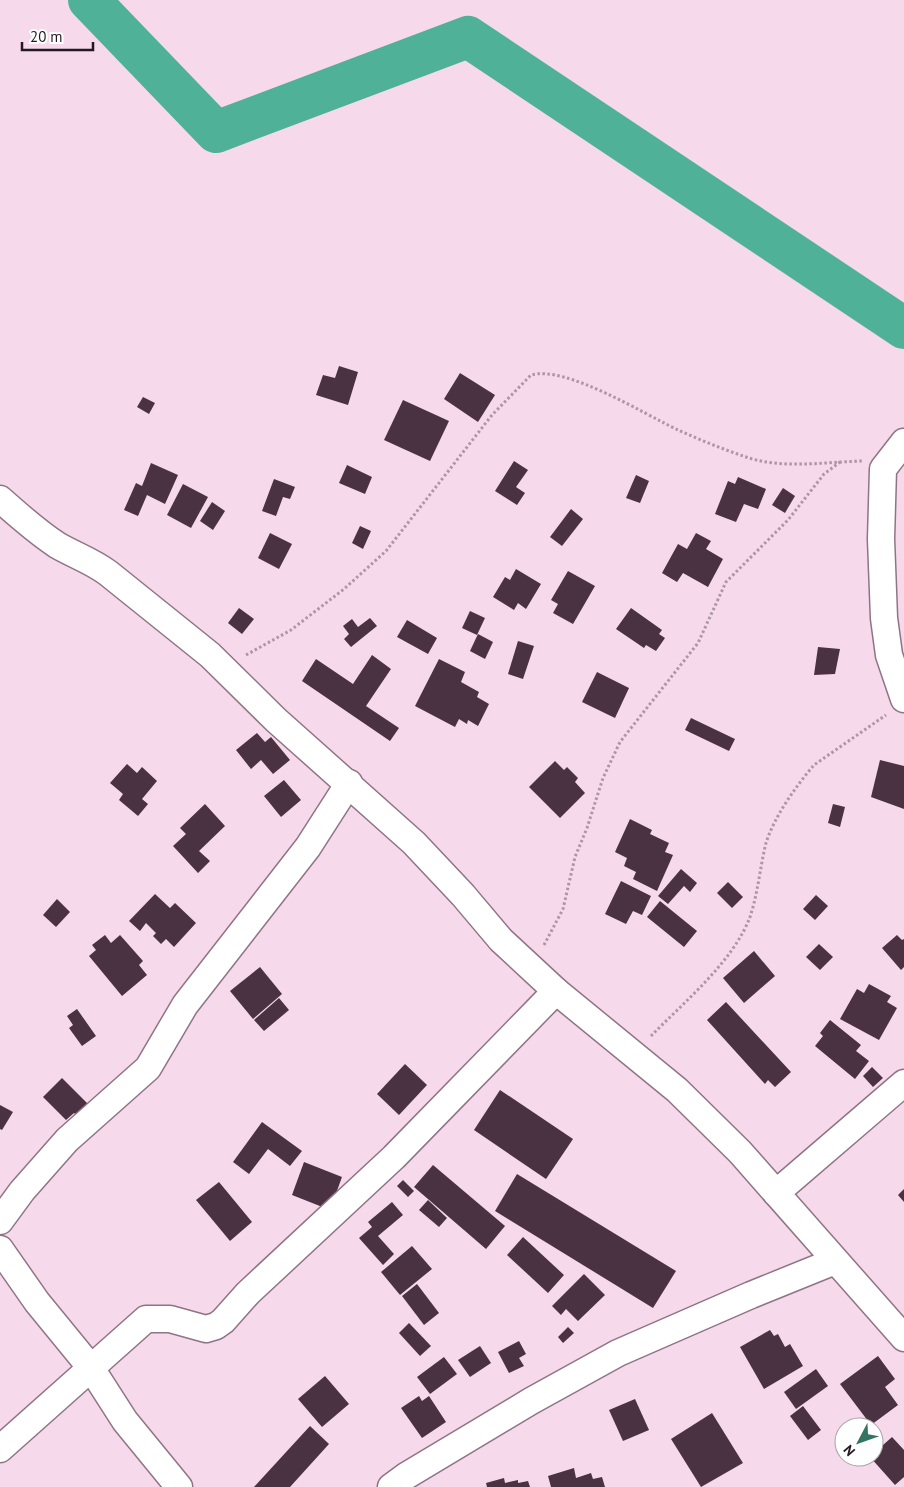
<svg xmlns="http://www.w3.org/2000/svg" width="904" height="1487" font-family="'PT Sans',sans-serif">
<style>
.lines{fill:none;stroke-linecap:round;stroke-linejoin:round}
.river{stroke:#4fb197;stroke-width:42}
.building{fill:#4a3242}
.street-casing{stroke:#8f7486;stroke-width:29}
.path{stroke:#ad96a5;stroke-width:3;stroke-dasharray:2.5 2.5;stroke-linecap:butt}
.street{stroke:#fff;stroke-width:26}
</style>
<rect width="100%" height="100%" fill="#f7d9ec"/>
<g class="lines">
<path class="river" d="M89,0l127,132 252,-95 436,291"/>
</g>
<g class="building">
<path d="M339,366l19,6 -10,33 -32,-10 7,-20 12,3z"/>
<path d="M460,373l35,22 -17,27 -34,-23z"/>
<path d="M143,397l12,6 -6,11 -12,-7z"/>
<path d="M403,400l46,21 -19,40 -46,-21z"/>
<path d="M514,461l14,9 -12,17 9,6 -8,12 -22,-14z"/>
<path d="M151,463l27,12 -13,29 -18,-9 -9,21 -14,-6 12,-27 6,3z"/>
<path d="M347,465l25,12 -7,17 -26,-11z"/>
<path d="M636,475l13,6 -9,22 -14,-5z"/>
<path d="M738,477l28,12 -8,20 -14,-5 -8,18 -21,-8 13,-33 7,3z"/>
<path d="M274,479l21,8 -5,12 -7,-2 -7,19 -14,-5z"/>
<path d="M183,484l25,13 -17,31 -24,-13z"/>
<path d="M783,488l12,8 -10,17 -13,-8z"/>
<path d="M212,502l13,9 -12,19 -13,-9z"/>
<path d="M571,509l12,10 -21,27 -12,-9z"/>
<path d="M360,526l11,5 -8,18 -11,-6z"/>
<path d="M270,533l22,11 -13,25 -21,-11z"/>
<path d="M696,533l15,8 -5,8 17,10 -15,28 -25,-14 -6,9 -15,-9 16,-29 9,5z"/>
<path d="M516,569l25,15 -15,25 -8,-6 -4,7 -21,-13 12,-20 5,3z"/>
<path d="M568,571l27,15 -22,38 -20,-11 5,-9 -7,-4z"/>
<path d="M239,608l15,11 -12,15 -14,-11z"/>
<path d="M631,608l31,22 -3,4 6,4 -9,13 -10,-6 -2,3 -28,-19z"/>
<path d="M470,611l15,7 -8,17 -15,-7z"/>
<path d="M370,618l7,8 -26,21 -7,-8 5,-5 -6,-8 9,-7 6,8z"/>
<path d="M407,620l30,18 -9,16 -31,-17z"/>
<path d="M478,634l15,8 -8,17 -15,-8z"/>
<path d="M518,641l16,5 -11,33 -15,-5z"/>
<path d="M818,647l22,2 -5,25 -21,1z"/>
<path d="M372,655l19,14 -25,37 33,22 -9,13 -88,-60 14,-22 37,25z"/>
<path d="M439,659l26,13 -4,10 18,10 -2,5 12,7 -11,22 -10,-6 -1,4 -8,-5 -4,8 -40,-21z"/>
<path d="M597,672l32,16 -14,30 -33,-16z"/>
<path d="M691,718l44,21 -6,12 -44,-21z"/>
<path d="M257,733l8,9 6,-5 19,23 -17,14 -12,-14 -10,9 -15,-19z"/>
<path d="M880,760l24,6v43l-33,-12z"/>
<path d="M555,761l9,9 3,-3 11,11 -3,4 10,11 -25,25 -31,-31z"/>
<path d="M127,764l10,9 5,-6 15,14 -15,18 6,5 -10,12 -19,-16 4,-6 -13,-11z"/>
<path d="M284,780l17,20 -20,17 -17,-21z"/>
<path d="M205,804l20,22 -26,25 11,10 -12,12 -25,-27 13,-12 -6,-6z"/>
<path d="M833,804l12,3 -5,20 -12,-4z"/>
<path d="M630,819l22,11 -2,4 19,9 -4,9 8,3 -16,36 -24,-12 3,-7 -12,-6 3,-8 -12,-6z"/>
<path d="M681,869l16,14 -7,9 -6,-6 -16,18 -10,-8z"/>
<path d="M621,881l30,15 -9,19 -9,-4 -7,13 -21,-10z"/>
<path d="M728,882l15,15 -11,11 -15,-15z"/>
<path d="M155,894l15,14 5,-5 21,20 -22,24 -8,-8 -5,5 -8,-8 3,-3 -10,-10 -6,8 -11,-10z"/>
<path d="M816,895l12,11 -13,14 -12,-11z"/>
<path d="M57,899l13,13 -14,15 -13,-12z"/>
<path d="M660,901l37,30 -13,16 -37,-30z"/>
<path d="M105,935l6,8 9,-8 23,26 -4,4 8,10 -25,21 -33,-40 7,-6 -4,-5z"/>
<path d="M897,935l5,5 2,-1v28l-3,3 -19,-22z"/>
<path d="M819,944l14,13 -13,13 -14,-13z"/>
<path d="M754,951l21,25 -31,27 -21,-25z"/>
<path d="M260,967l22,27 -29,25 -23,-28z"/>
<path d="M869,984l22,12 -4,6 10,6 -18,32 -39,-21 17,-30 7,4z"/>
<path d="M279,998l10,12 -25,21 -10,-11z"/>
<path d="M726,1002l65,70 -16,15 -7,-7 -3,4 -58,-64z"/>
<path d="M77,1009l19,27 -14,10 -13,-18 4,-3 -6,-9z"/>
<path d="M830,1020l31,25 -5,6 13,10 -14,18 -40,-33 8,-10 -3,-3z"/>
<path d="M405,1064l22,21 -28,30 -22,-21z"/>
<path d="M872,1067l11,11 -10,9 -10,-11z"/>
<path d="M62,1078l30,30 -11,11 -7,-6 -8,7 -23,-23z"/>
<path d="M500,1090l73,49 -27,40 -72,-49z"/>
<path d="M0,1105l13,7 -11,18 -2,-1z"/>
<path d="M262,1122l40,29 -12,15 -22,-17 -19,25 -16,-12z"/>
<path d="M304,1162l38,15 -12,33 -38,-15z"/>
<path d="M433,1165l72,61 -19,23 -72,-62z"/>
<path d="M517,1174l159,97 -23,37 -158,-97z"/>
<path d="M403,1180l11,11 -6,6 -11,-11z"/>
<path d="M219,1182l33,40 -22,19 -34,-41z"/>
<path d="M904,1189v13l-6,-7z"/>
<path d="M428,1200l19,18 -8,9 -20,-17z"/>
<path d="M392,1202l11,13 -25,21 16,18 -11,11 -24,-27 13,-11 -4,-5z"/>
<path d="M523,1237l41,38 -16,18 -41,-38z"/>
<path d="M412,1246l20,23 -32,26 -19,-23z"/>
<path d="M584,1274l21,21 -27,26 -12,-12 -5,6 -9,-9z"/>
<path d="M417,1284l22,29 -15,12 -22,-29z"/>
<path d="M409,1323l22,23 -11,10 -21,-23z"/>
<path d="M568,1327l6,6 -11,10 -5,-6z"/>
<path d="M770,1330l4,6 4,-2 7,13 5,-3 13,22 -39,23 -24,-42z"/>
<path d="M519,1341l7,13 -7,4 5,8 -15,7 -11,-21z"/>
<path d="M480,1346l11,17 -21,14 -12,-17z"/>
<path d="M878,1356l17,23 -10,8 13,18 -27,20 -31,-41z"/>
<path d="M444,1357l13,17 -27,20 -13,-17z"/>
<path d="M816,1369l12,17 -32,23 -12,-17z"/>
<path d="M325,1376l24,28 -27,23 -24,-28z"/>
<path d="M419,1396l3,5 7,-5 17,26 -24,16 -21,-30z"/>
<path d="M635,1399l14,31 -26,11 -14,-31z"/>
<path d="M803,1406l18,24 -13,10 -18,-24z"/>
<path d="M712,1413l31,50 -42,24 -30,-48z"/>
<path d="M310,1426l19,18 -39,43h-36z"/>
<path d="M892,1437l12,13v27l-9,8 -25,-28h4v-4z"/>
<path d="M574,1468l2,10 15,-5 2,6 9,-2 3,10h-54l-3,-11z"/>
<path d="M504,1478l1,5 13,-3v3l10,-2 2,6h-43l-1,-4z"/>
</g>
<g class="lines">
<defs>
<g id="street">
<path d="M904,442l-21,27 -2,70 3,79 5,37 15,44"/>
<path d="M0,499c18,16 37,33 57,46 17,10 35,16 51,28l102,82 66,65 138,123 49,52 38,45 55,51 121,99 63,62 164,186"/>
<path d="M776,1193l128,-110"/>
<path d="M0,1221l22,-30 45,-51 81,-72 37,-63 123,-158 41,-64"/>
<path d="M0,1249l37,53 54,66 34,53 54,66"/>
<path d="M0,1449l146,-130h24l36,10 10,-3 7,-5 25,-28 146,-136 162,-166"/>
<path d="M391,1487l15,-11 125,-75 87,-48 133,-58 84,-34"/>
</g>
</defs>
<use href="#street" class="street-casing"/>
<g class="path">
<path d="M246,655l45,-25 53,-41 42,-38 106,-136 39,-40c35,-10 113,39 147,55 22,10 47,20 71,28 36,11 75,4 113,3"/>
<path d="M544,945l19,-36 12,-52 12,-29 16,-50 17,-36 78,-99 28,-61 62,-62 36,-46 16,-12"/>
<path d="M651,1036c33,-34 82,-74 99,-119 8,-24 10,-50 16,-74 8,-26 30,-57 48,-78l72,-50"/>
</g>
<use href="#street" class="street"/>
</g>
<g transform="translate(859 1442) rotate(229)"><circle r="24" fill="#ffffff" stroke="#a7a3a6"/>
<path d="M0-4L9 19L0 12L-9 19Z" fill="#337462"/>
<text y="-8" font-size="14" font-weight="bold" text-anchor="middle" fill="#231920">N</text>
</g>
<path d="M22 42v8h71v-8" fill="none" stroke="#231920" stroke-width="2.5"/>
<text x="30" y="42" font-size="15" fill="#231920" stroke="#ffffff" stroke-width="4" paint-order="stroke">20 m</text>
</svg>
